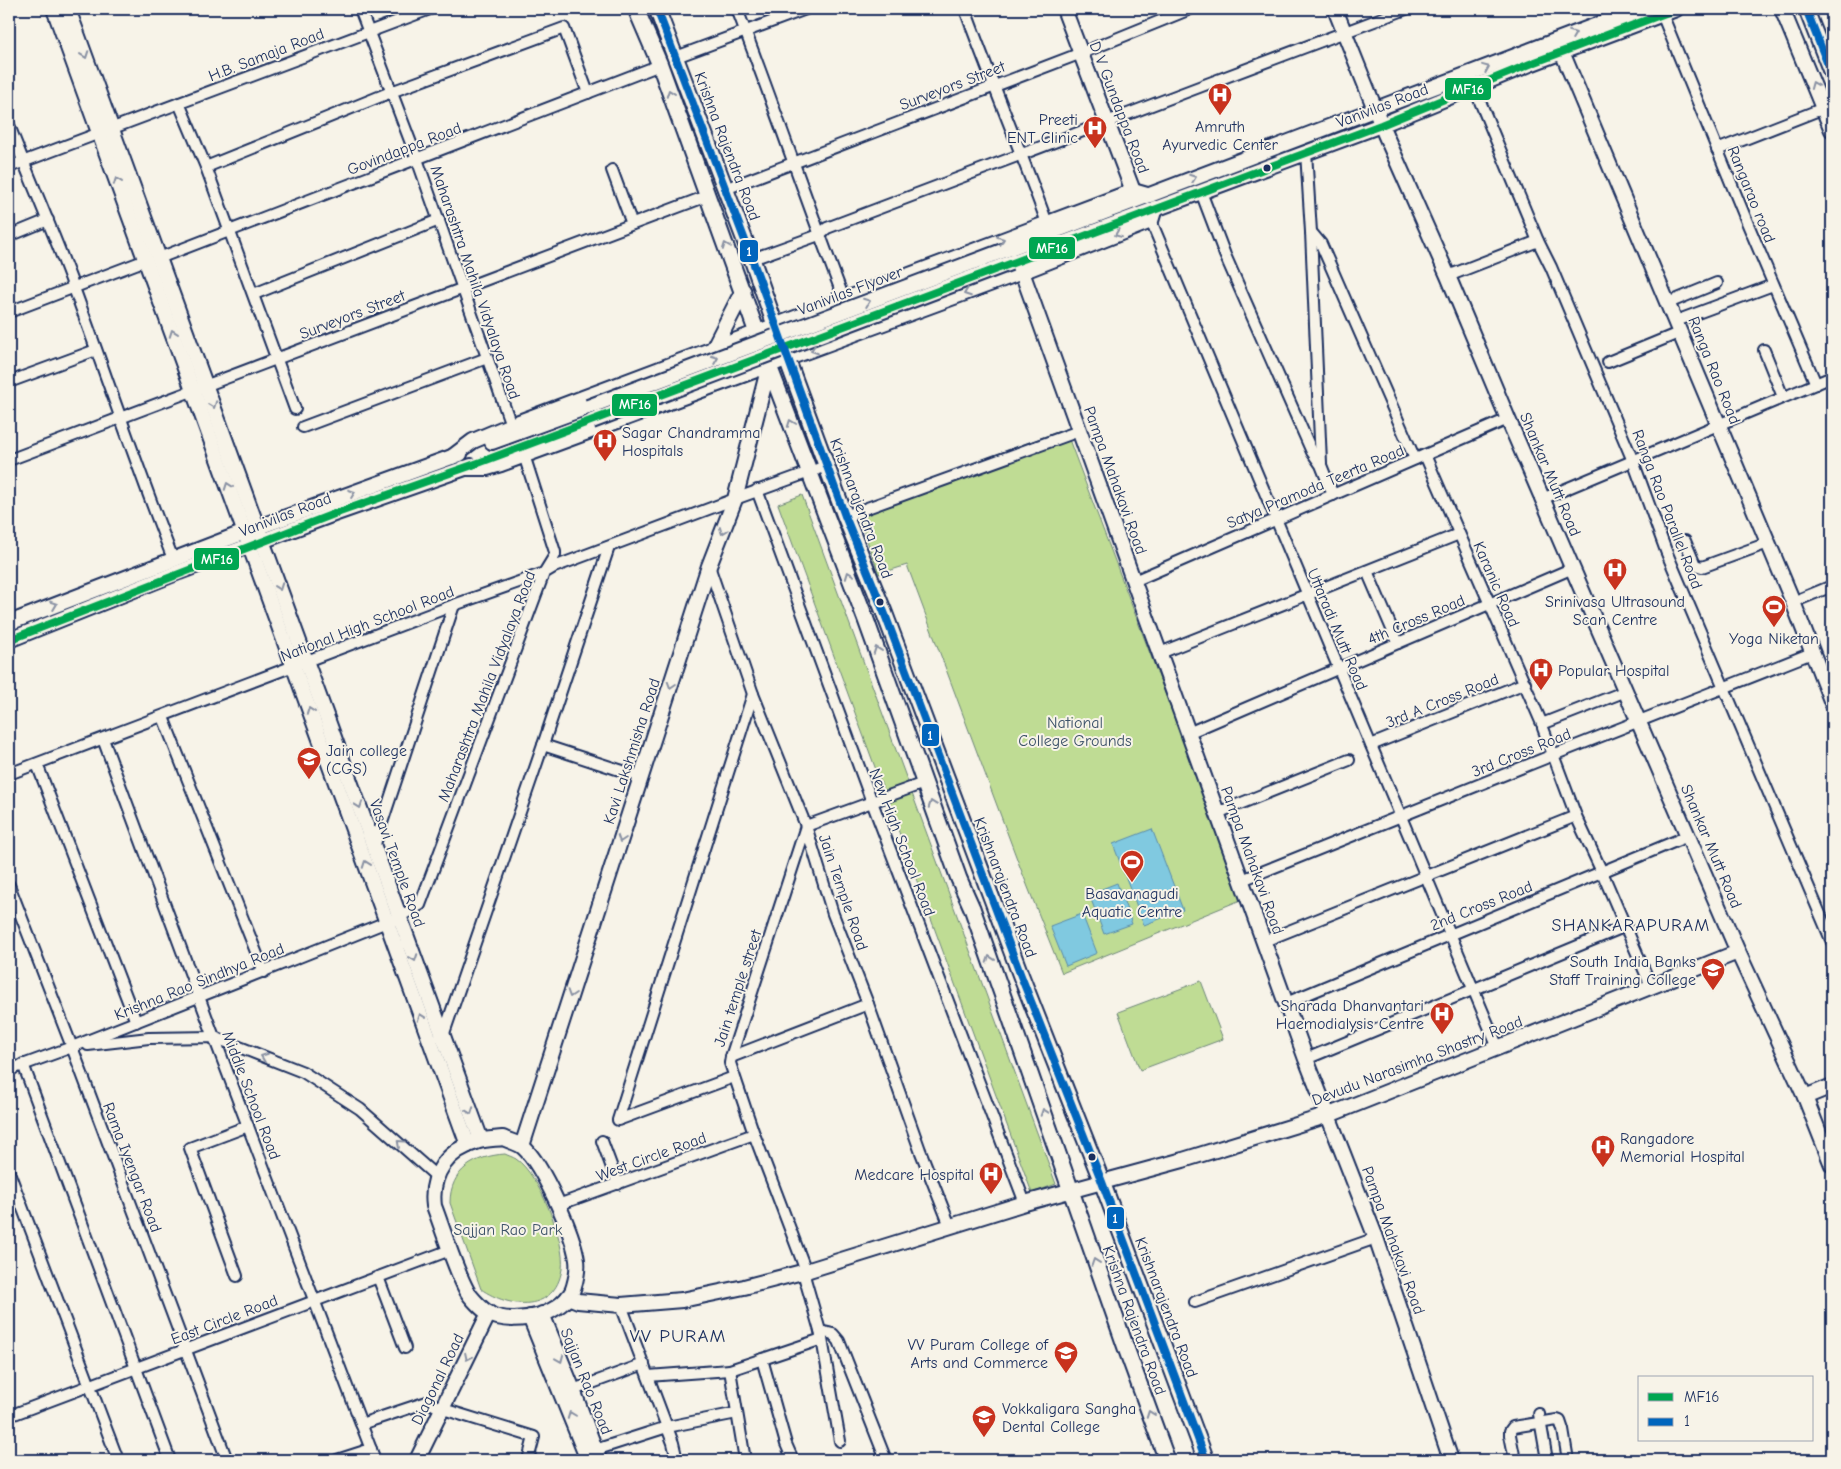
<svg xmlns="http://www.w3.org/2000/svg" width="1841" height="1469" font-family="'Comic Neue',sans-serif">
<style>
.green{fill:#bfdc94;stroke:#6d8679}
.water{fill:#80c9e0;stroke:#588bac}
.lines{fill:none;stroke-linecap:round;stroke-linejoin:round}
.street-casing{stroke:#1b2f5e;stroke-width:14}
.secondary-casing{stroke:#1b2f5e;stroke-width:18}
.primary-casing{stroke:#1b2f5e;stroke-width:19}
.street{stroke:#f7f3e8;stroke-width:10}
.secondary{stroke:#f7f3e8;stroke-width:14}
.primary{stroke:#f7f3e8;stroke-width:15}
.secondary-bridge-casing{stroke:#1b2f5e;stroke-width:18;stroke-linecap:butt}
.secondary-bridge{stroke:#f7f3e8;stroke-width:14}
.bus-1-casing{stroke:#f7f3e8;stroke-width:11}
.bus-2-casing{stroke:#f7f3e8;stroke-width:11}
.bus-1{stroke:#00a651;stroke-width:8}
.bus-2{stroke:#0065bd;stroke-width:8}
.oneway{stroke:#8991a3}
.bus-dot{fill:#1b2f5e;stroke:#f7f3e8;stroke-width:2}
.labels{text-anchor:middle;stroke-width:4;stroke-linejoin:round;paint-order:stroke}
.street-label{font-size:16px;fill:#1b2f5e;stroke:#f7f3e8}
.poi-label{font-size:16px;fill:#1b2f5e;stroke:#f7f3e8;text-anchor:end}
.park-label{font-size:16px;fill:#3c5269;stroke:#f7f3e8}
.neighbourhood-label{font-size:18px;letter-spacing:1px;fill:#1b2f5e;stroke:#f7f3e8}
.quarter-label{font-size:19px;letter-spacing:1px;fill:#1b2f5e;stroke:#f7f3e8}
.line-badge{stroke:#f7f3e8;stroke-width:2}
.badge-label{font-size:14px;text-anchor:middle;font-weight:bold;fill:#fff}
</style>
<rect width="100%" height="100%" fill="#f7f3e8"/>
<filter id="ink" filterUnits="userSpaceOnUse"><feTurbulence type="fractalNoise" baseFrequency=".02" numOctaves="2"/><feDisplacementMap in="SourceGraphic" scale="10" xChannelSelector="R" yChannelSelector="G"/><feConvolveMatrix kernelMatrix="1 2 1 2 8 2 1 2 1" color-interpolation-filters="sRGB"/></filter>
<g filter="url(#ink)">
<g class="green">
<path d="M1065,429l178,470 -181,74 -42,-106 -113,-302 -28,9 -24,-67z"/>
<path d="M802,495l254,689 -24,9 -254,-689z"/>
<path d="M1201,981l22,58 -83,31 -22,-58z"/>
<path d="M505,1154c4,2 8,3 11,5 23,15 50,83 46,110 -7,44 -52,40 -81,20l-31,-86c0,-33 25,-47 55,-49z"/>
</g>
<g class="water">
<path d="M1152,829l31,81 -39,15 -31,-81z"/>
<path d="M1117,883l15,41 -28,10 -15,-40z"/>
<path d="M1082,914l15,39 -31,13 -16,-40z"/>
</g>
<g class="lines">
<defs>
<g id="street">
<path d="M360,9l57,150 94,266"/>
<path d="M737,9c37,96 70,194 107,290"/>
<path d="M965,9c26,72 56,142 82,214"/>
<path d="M1662,14l85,208 69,162"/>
<path d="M676,57l130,-48"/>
<path d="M1474,87l64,154 13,26 82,194 33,90 166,391"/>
<path d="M179,103l27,64 89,242"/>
<path d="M9,125c21,55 45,108 65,163 33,90 64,182 99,271"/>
<path d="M1717,150l107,-42"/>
<path d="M1306,152l5,80 10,12 94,215"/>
<path d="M9,167l421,-158"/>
<path d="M206,167l185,-75 173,-64 24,65"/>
<path d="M612,170l20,54"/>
<path d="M725,189l359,-137 106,-43"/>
<path d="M1201,192l24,63 87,197 9,13 12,30"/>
<path d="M1151,221l347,827"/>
<path d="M1311,232l10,231"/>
<path d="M9,236l39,-16"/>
<path d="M159,258l501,-193"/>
<path d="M752,259l67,-24 8,-7c193,-74 386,-146 579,-219"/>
<path d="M1448,276l90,-35"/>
<path d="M254,294l185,-74"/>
<path d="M1668,303l49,-20"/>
<path d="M9,312l137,-52"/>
<path d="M1676,321l97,-36"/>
<path d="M1764,350l19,47"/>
<path d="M1608,362l73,-30"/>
<path d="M9,382l87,-32"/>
<path d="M303,427l184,-69"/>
<path d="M1425,455l117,269 84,-33"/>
<path d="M9,460l698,-264"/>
<path d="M757,490l115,312 153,401"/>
<path d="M1542,499l290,-122"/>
<path d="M845,516l234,-85"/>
<path d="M1685,541l10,24 7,2 66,-24"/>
<path d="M709,566l44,128 53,132 27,88 35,90 52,146 30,76"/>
<path d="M1367,571l31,72"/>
<path d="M1134,581l374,-162"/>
<path d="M1793,602l39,-16"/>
<path d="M1160,653l299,-119"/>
<path d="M163,717l101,255"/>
<path d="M1543,728l33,88 26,56 49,114"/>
<path d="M1188,733l385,-165"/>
<path d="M103,739l111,298 161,423"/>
<path d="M543,745l98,32"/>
<path d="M1371,745l154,-62"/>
<path d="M37,764l99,258"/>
<path d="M9,774l445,-169 90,-32 10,-6 181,-68 91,-33"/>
<path d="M1217,813l132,-53"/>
<path d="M374,847l80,-242"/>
<path d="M1242,880l311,-125 259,-102"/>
<path d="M9,885l63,162 155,413"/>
<path d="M1264,941l312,-125"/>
<path d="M1286,1003l402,-167"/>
<path d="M440,1037l3,-1 100,-291 66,-198"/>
<path d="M88,1045l61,-7 65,-1 89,35 57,37 76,67"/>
<path d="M731,1057l137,-53"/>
<path d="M1306,1059l320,-133"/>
<path d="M23,1064l147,396"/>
<path d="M9,1070l63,-23 222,-88 105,-42 21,-12 124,-332 11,-18v-3l-31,-97"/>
<path d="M734,1077l-116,43 135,-426"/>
<path d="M602,1141l16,43"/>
<path d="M9,1172l109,288"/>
<path d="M558,1205l196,-71"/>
<path d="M237,1276l-47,-128 58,-22"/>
<path d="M378,1277l27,71"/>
<path d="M1195,1302l181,-64"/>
<path d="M621,1305l52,138 4,17"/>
<path d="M822,1339l18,102"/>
<path d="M762,1359l24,85 7,16"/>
<path d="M648,1376l82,-6"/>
<path d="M573,1390l71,-26"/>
<path d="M1539,1414l8,46"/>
<path d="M9,1416l441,-166"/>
<path d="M361,1424l66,-22 16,7 91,28 -6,23"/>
<path d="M595,1450l72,-23 70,-14"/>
<path d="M337,1460l34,-11"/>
<path d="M745,1460l-15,-90 92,-31 -2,-8"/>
<path d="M886,1460l-47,-119 -6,-7 -13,-3 -15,-52 1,-8 -52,-137 -24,-71 1,-6 75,-231 118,-43"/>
<path d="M1515,1460l-5,-25v-4l3,-4 44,-7 3,1 3,9 5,30"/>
<path d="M1829,1460l3,-1"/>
</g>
<g id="secondary">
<path d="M54,9l414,1136"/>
<path d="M68,9l413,1131"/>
<path d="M1064,9l69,182"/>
<path d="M1335,9l50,125 63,142 60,143 230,533 67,145 27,68"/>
<path d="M1782,9l50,121"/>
<path d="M1806,9l26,66"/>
<path d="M1562,52l231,550 39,101"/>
<path d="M1005,250l634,-241"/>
<path d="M1010,263l371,-138 149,-61 146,-55"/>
<path d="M1022,272l284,787 70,179 75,222"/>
<path d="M492,442l96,-35"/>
<path d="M452,457l21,-16 38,-16 622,-234 14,4"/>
<path d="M464,468h23l14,-4 521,-192 129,-51 4,-13"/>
<path d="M9,623l236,-91 215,-78"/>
<path d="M9,640l170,-68 155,-58 137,-48"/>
<path d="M1805,1097l27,-11"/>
<path d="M503,1138c6,3 15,5 20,9 20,18 50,86 54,113 1,7 -1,19 -3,26 -3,14 -21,25 -33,29 -15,4 -39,7 -53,-2 -6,-4 -17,-15 -21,-22 -13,-24 -23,-59 -33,-85 -4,-32 13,-56 45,-65 7,-2 16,-2 24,-3z"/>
<path d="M522,1146l187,-580 26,-67 34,-133"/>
<path d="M568,1297l10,4 43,4 61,-5 62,-13 62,-16 219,-68 158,-43 146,-45 409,-163"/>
<path d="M542,1314l31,76 26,70"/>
<path d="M530,1317l58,143"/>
<path d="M417,1460l72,-147"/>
</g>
<g id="primary">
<path d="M636,9l24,56 109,301 97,254 93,259 13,29 154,440 41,112"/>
<path d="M657,9l95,250 35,100 58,157 39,96 137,364 81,206 104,278"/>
<path d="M714,348l29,-57"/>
</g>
</defs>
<use href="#street" class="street-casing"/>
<use href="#secondary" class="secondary-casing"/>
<use href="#primary" class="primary-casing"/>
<use href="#street" class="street"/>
<use href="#secondary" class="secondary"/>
<use href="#primary" class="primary"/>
<defs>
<g id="secondary-bridge">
<path d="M588,407l417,-157"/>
<path d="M592,421l418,-158"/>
</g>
</defs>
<use href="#secondary-bridge" class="secondary-bridge-casing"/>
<use href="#secondary-bridge" class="secondary-bridge"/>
<defs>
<path id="bus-1" d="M9,640l325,-126 147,-52 900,-337 149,-61 146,-55"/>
<g id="bus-2">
<path d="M657,9l95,250 93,257 39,96 137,364 81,206 104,278"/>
<path d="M1806,9l26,66"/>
</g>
</defs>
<use href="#bus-1" class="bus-1-casing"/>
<use href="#bus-2" class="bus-2-casing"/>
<use href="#bus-1" class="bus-1"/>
<use href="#bus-2" class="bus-2"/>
</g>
<defs><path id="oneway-chevron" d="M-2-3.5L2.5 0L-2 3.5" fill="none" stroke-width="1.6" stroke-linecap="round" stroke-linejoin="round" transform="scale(1.25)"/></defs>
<g class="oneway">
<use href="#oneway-chevron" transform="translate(1573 34) rotate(-21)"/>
<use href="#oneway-chevron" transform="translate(85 55) rotate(70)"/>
<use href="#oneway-chevron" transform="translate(1486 68) rotate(-22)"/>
<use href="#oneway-chevron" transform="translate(1814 85) rotate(-112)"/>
<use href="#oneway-chevron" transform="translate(670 93) rotate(-110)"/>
<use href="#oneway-chevron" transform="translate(1193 178) rotate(-20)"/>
<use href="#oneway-chevron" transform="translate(117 181) rotate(-110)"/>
<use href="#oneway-chevron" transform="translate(1118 234) rotate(158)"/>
<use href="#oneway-chevron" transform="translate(1001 240) rotate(-20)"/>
<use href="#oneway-chevron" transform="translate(726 246) rotate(-111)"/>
<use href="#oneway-chevron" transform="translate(967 293) rotate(160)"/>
<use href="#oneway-chevron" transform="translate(867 302) rotate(-21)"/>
<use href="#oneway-chevron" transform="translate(173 333) rotate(-110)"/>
<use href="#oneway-chevron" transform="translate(814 350) rotate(160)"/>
<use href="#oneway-chevron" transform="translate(715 359) rotate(-21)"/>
<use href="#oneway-chevron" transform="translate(213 405) rotate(70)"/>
<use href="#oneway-chevron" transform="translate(791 423) rotate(-111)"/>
<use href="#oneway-chevron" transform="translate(228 486) rotate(-110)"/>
<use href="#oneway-chevron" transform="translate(352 493) rotate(-20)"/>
<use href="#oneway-chevron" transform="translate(723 531) rotate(111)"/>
<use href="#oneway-chevron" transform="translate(849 575) rotate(-111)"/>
<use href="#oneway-chevron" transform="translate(279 587) rotate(70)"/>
<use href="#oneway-chevron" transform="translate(54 605) rotate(-21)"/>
<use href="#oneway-chevron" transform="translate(877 650) rotate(-110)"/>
<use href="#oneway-chevron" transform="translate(671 685) rotate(108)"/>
<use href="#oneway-chevron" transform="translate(310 711) rotate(-110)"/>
<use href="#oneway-chevron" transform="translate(932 804) rotate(-110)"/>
<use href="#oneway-chevron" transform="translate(359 805) rotate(70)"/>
<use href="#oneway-chevron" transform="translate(621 839) rotate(108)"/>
<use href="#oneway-chevron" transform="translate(366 864) rotate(-110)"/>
<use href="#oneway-chevron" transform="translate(414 958) rotate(70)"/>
<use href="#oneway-chevron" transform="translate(990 959) rotate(-109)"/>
<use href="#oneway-chevron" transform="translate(571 994) rotate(108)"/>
<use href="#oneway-chevron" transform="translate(421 1017) rotate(-110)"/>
<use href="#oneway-chevron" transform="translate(264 1057) rotate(-159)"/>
<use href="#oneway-chevron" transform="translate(470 1111) rotate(70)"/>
<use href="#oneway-chevron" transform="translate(1044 1112) rotate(-109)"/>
<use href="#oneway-chevron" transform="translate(400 1143) rotate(-138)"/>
<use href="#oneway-chevron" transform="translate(1095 1262) rotate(-109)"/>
<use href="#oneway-chevron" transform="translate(468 1357) rotate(116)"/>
<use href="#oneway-chevron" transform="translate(560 1359) rotate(67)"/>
<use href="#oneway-chevron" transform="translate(1150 1414) rotate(-110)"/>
<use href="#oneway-chevron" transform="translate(571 1415) rotate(-111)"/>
</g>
</g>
<defs>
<symbol id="hospital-pin" viewBox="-11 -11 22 30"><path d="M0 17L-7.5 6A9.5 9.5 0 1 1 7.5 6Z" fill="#c8321e" stroke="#f7f3e8"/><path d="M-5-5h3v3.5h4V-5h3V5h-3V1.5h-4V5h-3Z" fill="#fff"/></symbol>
<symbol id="stadium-pin" viewBox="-11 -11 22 30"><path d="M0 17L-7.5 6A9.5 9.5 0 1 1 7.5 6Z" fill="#c8321e" stroke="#f7f3e8"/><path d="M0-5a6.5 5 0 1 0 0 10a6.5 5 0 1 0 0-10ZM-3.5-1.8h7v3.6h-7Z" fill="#fff"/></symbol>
<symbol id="university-pin" viewBox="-11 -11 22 30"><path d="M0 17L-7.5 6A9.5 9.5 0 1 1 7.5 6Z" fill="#c8321e" stroke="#f7f3e8"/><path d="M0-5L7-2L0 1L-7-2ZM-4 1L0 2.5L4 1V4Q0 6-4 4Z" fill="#fff"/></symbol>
</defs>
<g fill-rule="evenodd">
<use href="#hospital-pin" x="1206" y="81" width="28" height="38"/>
<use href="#hospital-pin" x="1081" y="114" width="28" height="38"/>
<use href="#hospital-pin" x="591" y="427" width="28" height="38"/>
<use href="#hospital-pin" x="1601" y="556" width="28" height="38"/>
<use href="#stadium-pin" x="1760" y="593" width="28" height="38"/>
<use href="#hospital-pin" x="1527" y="656" width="28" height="38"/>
<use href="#university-pin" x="295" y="745" width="28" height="38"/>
<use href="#stadium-pin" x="1118" y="848" width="28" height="38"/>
<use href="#university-pin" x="1699" y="956" width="28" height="38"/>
<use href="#hospital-pin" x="1428" y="1000" width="28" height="38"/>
<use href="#hospital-pin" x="1589" y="1133" width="28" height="38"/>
<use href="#hospital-pin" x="977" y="1160" width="28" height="38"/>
<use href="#university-pin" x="1052" y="1339" width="28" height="38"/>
<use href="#university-pin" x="970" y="1403" width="28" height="38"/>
</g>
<g class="bus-dot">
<circle cx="1267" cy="168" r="4.5"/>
<circle cx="880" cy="602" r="4.5"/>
<circle cx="1092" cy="1157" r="4.5"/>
</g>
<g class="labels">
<g class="street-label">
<text transform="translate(266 54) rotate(-21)" y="6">H.B. Samaja Road</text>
<text transform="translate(952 85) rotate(-21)" y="6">Surveyors Street</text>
<text transform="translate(1382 105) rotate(-21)" y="6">Vanivilas Road</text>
<text transform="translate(1120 107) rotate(69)" y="6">D V Gundappa Road</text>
<text transform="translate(728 146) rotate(69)" y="6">Krishna Rajendra Road</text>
<text transform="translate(404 148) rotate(-21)" y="6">Govindappa Road</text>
<text transform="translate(1752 194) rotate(68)" y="6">Rangarao road</text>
<text transform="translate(476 282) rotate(71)" y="6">Maharashtra Mahila Vidyalaya Road</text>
<text transform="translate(850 290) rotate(-21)" y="6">Vanivilas Flyover</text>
<text transform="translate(352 314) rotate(-21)" y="6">Surveyors Street</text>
<text transform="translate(1715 370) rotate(68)" y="6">Ranga Rao Road</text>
<text transform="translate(1551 474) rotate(67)" y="6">Shankar Mutt Road</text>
<text transform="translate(1116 480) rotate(70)" y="6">Pampa Mahakavi Road</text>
<text transform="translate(1315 486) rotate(-23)" y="6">Satya Pramoda Teerta Road</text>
<text transform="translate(862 508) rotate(69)" y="6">Krishnarajendra Road</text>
<text transform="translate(1668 509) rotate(69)" y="6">Ranga Rao Parallel Road</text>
<text transform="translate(285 514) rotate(-21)" y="6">Vanivilas Road</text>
<text transform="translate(1497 584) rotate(66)" y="6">Karanic Road</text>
<text transform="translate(1416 619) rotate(-23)" y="6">4th Cross Road</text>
<text transform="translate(367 623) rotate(-21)" y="6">National High School Road</text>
<text transform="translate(1338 629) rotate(67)" y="6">Uttaradi Mutt Road</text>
<text transform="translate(486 686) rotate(-69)" y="6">Maharashtra Mahila Vidyalaya Road</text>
<text transform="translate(1442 700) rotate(-22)" y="6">3rd A Cross Road</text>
<text transform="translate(631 751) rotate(-72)" y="6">Kavi Lakshmisha Road</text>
<text transform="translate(1521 752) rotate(-22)" y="6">3rd Cross Road</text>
<text transform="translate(903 842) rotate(69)" y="6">New High School Road</text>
<text transform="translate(1712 846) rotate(67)" y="6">Shankar Mutt Road</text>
<text transform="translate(1253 860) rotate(70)" y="6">Pampa Mahakavi Road</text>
<text transform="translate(398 863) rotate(70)" y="6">Vasavi Temple Road</text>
<text transform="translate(1006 887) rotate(69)" y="6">Krishnarajendra Road</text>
<text transform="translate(844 892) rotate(71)" y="6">Jain Temple Road</text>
<text transform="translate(1481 905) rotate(-22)" y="6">2nd Cross Road</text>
<text transform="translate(199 981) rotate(-22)" y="6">Krishna Rao Sindhya Road</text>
<text transform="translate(737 988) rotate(-72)" y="6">Jain temple street</text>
<text transform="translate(1417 1060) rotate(-21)" y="6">Devudu Narasimha Shastry Road</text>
<text transform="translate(252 1095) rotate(69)" y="6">Middle School Road</text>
<text transform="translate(651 1156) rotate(-20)" y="6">West Circle Road</text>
<text transform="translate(133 1167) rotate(69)" y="6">Rama Iyengar Road</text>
<text transform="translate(1394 1240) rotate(70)" y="6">Pampa Mahakavi Road</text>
<text transform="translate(1167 1307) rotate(69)" y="6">Krishnarajendra Road</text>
<text transform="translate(224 1319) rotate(-21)" y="6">East Circle Road</text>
<text transform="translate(1135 1320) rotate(70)" y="6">Krishna Rajendra Road</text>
<text transform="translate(437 1379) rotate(-64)" y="6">Diagonal Road</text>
<text transform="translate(587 1381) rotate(68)" y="6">Sajjan Rao Road</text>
</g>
<g class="poi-label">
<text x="1078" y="125">Preeti<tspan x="1078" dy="18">ENT Clinic</tspan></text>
<text x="1220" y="132" text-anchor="middle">Amruth<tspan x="1220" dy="18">Ayurvedic Center</tspan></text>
<text x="622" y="438" text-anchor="start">Sagar Chandramma<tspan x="622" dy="18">Hospitals</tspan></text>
<text x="1615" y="607" text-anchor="middle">Srinivasa Ultrasound<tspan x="1615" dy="18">Scan Centre</tspan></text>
<text x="1774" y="644" text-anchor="middle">Yoga Niketan</text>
<text x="1558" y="676" text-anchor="start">Popular Hospital</text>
<text x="326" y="756" text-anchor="start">Jain college<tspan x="326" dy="18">(CGS)</tspan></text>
<text x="1132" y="899" text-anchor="middle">Basavanagudi<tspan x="1132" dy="18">Aquatic Centre</tspan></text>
<text x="1696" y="967">South India Banks<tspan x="1696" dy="18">Staff Training College</tspan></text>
<text x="1424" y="1011">Sharada Dhanvantari<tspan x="1424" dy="18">Haemodialysis Centre</tspan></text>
<text x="1620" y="1144" text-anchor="start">Rangadore<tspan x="1620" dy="18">Memorial Hospital</tspan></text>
<text x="974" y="1180">Medcare Hospital</text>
<text x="1048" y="1350">VV Puram College of<tspan x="1048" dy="18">Arts and Commerce</tspan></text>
<text x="1002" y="1414" text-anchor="start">Vokkaligara Sangha<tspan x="1002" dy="18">Dental College</tspan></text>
</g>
<g class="park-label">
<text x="1075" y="728">National<tspan x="1075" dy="18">College Grounds</tspan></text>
<text x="508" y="1235">Sajjan Rao Park</text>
</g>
<g class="neighbourhood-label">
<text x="1631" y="931">SHANKARAPURAM</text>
</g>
<g class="quarter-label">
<text x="678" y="1342">VV PURAM</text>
</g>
</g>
<g class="line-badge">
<rect x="1444" y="77" width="48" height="24" rx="5" fill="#00a651"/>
<rect x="1028" y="236" width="48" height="24" rx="5" fill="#00a651"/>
<rect x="739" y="239" width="20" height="24" rx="5" fill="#0065bd"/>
<rect x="611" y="393" width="47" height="24" rx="5" fill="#00a651"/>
<rect x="193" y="547" width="47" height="24" rx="5" fill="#00a651"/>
<rect x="921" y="723" width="19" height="24" rx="5" fill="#0065bd"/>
<rect x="1106" y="1206" width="19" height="24" rx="5" fill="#0065bd"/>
</g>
<g class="badge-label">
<text x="1468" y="94">MF16</text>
<text x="1052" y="253">MF16</text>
<text x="749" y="256">1</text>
<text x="635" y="409">MF16</text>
<text x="217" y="564">MF16</text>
<text x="930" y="740">1</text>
<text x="1115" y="1223">1</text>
</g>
<rect width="1841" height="1469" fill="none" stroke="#f7f3e8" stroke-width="30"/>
<rect x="15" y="15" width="1811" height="1439" fill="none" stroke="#1b2f5e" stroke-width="2" filter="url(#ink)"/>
<rect x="1638" y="1376" width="175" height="65" fill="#f7f3e8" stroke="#9fa5b1"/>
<rect x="1648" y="1393" width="25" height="8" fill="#00a651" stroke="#9fa5b1"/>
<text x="1684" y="1402" font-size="15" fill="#1b2f5e">MF16</text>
<rect x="1648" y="1418" width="25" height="8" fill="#0065bd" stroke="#9fa5b1"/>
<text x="1684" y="1426" font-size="15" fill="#1b2f5e">1</text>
</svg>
